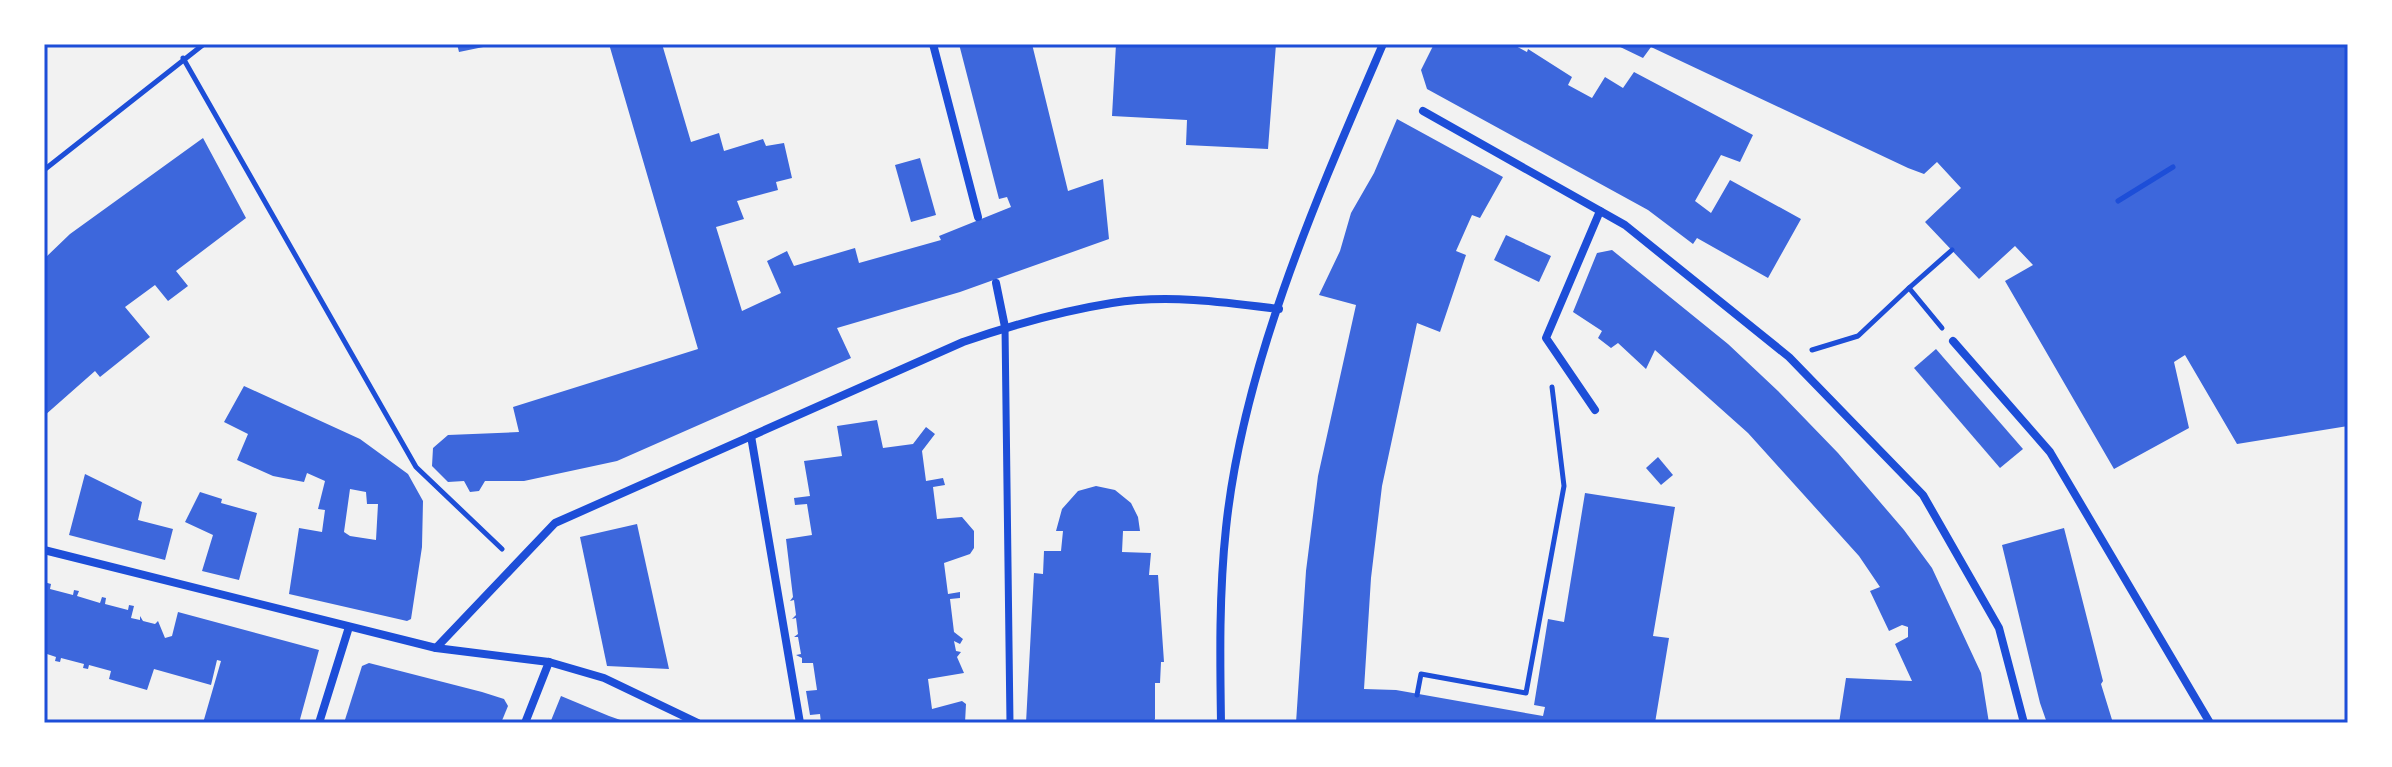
<svg xmlns="http://www.w3.org/2000/svg" width="2392" height="767" font-family="'Roboto Condensed',sans-serif">
<style>
.building{fill:#3d67dc;fill-rule:evenodd}
.lines{fill:none;stroke-linecap:round;stroke-linejoin:round}
.path{stroke:#1d4ed8;stroke-width:5}
.pedestrian{stroke:#1d4ed8;stroke-width:7}
.minor{stroke:#1d4ed8;stroke-width:8}
.neatline{fill:none;stroke:#1d4ed8;stroke-width:3}
</style>
<rect width="100%" height="100%" fill="#f2f2f2"/>
<g class="building">
<path d="M457,44h36v1l-34,7z"/>
<path d="M609,44h53l29,98 28,-9 5,18 39,-12 3,7 18,-3 8,35 -16,4 2,8 -41,11 7,18 -28,8 26,84 39,-18 -14,-32 20,-10 7,15 61,-18 4,15 82,-23 -2,-4 72,-29 -4,-10 -8,2 -40,-155h73l36,147 35,-12 6,60 -149,53 -123,36 14,30 -234,103 -93,20h-39l-6,10 -9,1 -6,-11 -16,1 -16,-16 1,-18 15,-13 71,-3 -6,-25 185,-58z"/>
<path d="M1116,44h160l-8,105 -82,-4 1,-25 -75,-4z"/>
<path d="M1434,44h78l15,8 1,-3 44,28 -4,8 24,13 13,-21 18,11 11,-16 119,63 -13,27 -19,-7 -26,46 16,12 19,-33 71,39 -33,59 -71,-40 -4,6 -45,-34 -221,-121 -6,-19z"/>
<path d="M1614,44h734v382l-111,18 -52,-89 -11,7 15,66 -75,41 -109,-188 28,-16 -18,-19 -36,33 -54,-57 36,-34 -24,-26 -13,12 -16,-6 -257,-121 -8,11z"/>
<path d="M1397,119l106,58 -23,41 -8,-3 -16,36 10,4 -26,77 -23,-9 -35,163 -11,92 -7,111 32,1 147,26 2,-9 -11,-2 14,-86 16,3 21,-129 90,14 -22,129 16,2 -14,85h-359l10,-152 12,-95 38,-171 -37,-10 21,-44 11,-38 23,-40z"/>
<path d="M203,138l43,80 -70,53 12,15 -20,15 -13,-16 -30,22 25,30 -50,40 -5,-6 -51,45v-157l26,-25z"/>
<path d="M920,158l16,57 -25,7 -16,-57z"/>
<path d="M1506,235l45,21 -12,26 -45,-22z"/>
<path d="M1612,250l116,94 50,47 60,62 66,77 28,38 49,105 8,50h-150l7,-45 66,3 -17,-37 13,-7v-10l-6,-2 -13,6 -19,-40 10,-4 -21,-31 -111,-123 -93,-83 -9,19 -28,-26 -7,5 -13,-10 4,-7 -29,-19 24,-59z"/>
<path d="M1936,349l87,100 -23,19 -86,-100z"/>
<path d="M244,386l116,53 48,35 15,27 -1,46 -11,72 -4,2 -118,-27 10,-66 23,4 3,-22 -7,-1 7,-28 -18,-8 -3,9 -31,-6 -36,-16 11,-26 -24,-12zM350,489l16,3 1,12h11l-2,36 -26,-4 -6,-4z"/>
<path d="M877,420l6,28 30,-4 13,-17 9,7 -13,17 4,30 17,-3 2,7 -12,2 4,32 25,-2 12,14v17l-4,6 -26,9 4,31 12,-2v6l-10,1 4,33 9,7 -3,5 -6,-3 2,10 5,1 -4,5 7,16 -36,6 4,30 30,-8 4,3 -1,19h-144l-1,-9 -10,1 -4,-24 11,-1 -4,-27h-11v-5l-6,-3 5,-1 -3,-17h-4l4,-3 -2,-16 -4,1 4,-4 -2,-15 -4,1 3,-4 -7,-58 26,-4 -5,-31 -12,1 -1,-7 16,-2 -6,-35 38,-5 -5,-30z"/>
<path d="M1658,457l15,18 -12,10 -15,-17z"/>
<path d="M85,474l57,28 -4,18 35,9 -8,31 -96,-25z"/>
<path d="M1096,486l19,4 16,13 7,14 2,14h-17l-1,21 29,1 -2,22h9l6,87h-3l-1,21h-5v36l-3,4h-126l8,-150 9,1 1,-23h17l2,-20h-7l6,-22 16,-18z"/>
<path d="M200,492l22,7 -1,4 36,10 -18,67 -37,-9 11,-36 -28,-13z"/>
<path d="M637,524l32,145 -62,-3 -27,-129z"/>
<path d="M2064,528l39,153 -2,3 12,39h-66l-7,-20 -38,-158z"/>
<path d="M44,582l7,2 -1,5 23,6 1,-5 5,1 -2,5 23,7 2,-6 4,1 -1,6 23,6 1,-5 5,1 -3,12 9,2v-4l3,5 12,3 3,-3 7,17 7,-2 6,-24 141,38 -20,73h-96l18,-62 -4,-1 -6,25 -57,-16 -7,21 -38,-11 2,-8 -22,-6 -1,4 -5,-1 1,-4 -23,-6 -1,4 -5,-1 1,-4 -12,-4z"/>
<path d="M369,663l113,29 22,7 4,7 -7,17h-157l18,-57z"/>
<path d="M561,696l48,20 20,7h-79z"/>
</g>
<g class="lines">
<g class="path">
<path d="M183,58l233,409 86,82"/>
<path d="M44,170l160,-126"/>
<path d="M2118,201l55,-34"/>
<path d="M1909,288l43,-38"/>
<path d="M1812,350l46,-14 51,-48 33,40"/>
<path d="M1417,695l4,-21 105,19 38,-207 -12,-99"/>
</g>
<path class="pedestrian" d="M1005,327l5,396"/>
<g class="minor">
<path d="M933,44l45,173"/>
<path d="M1423,111l202,114 164,132 134,138 76,133 25,95"/>
<path d="M996,283l9,44"/>
<path d="M1953,341l97,111 160,271"/>
<path d="M1595,410l-49,-72 54,-127"/>
<path d="M751,436l49,287"/>
<path d="M44,550l392,98"/>
<path d="M319,723l30,-96"/>
<path d="M525,723l24,-61"/>
<path d="M698,723l-94,-45 -55,-16 -113,-14 119,-125 408,-181c49,-17 99,-31 149,-39 54,-9 113,-1 167,6"/>
<path d="M1221,723c-1,-65 -2,-130 5,-195 17,-164 92,-333 157,-484"/>
</g>
</g>
<rect width="2392" height="767" fill="none" stroke="#ffffff" stroke-width="92"/>
<rect x="46" y="46" width="2300" height="675" class="neatline"/>
</svg>
